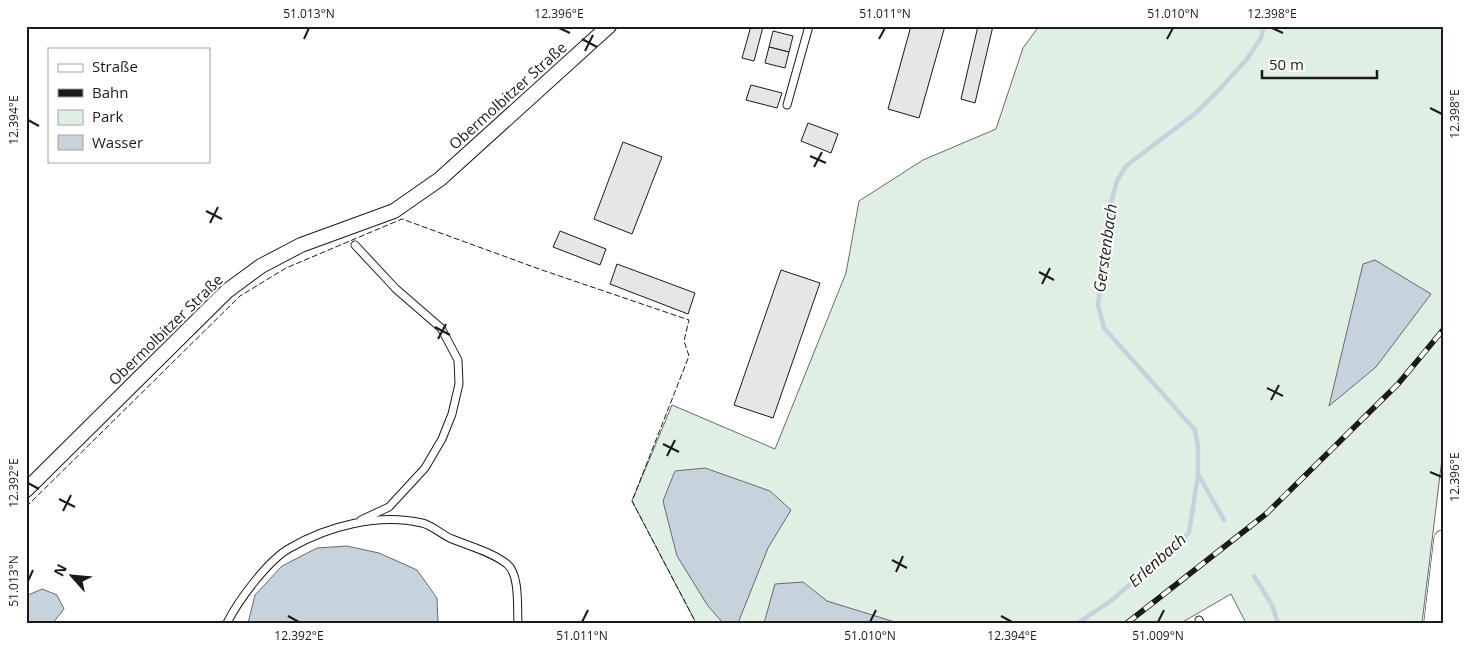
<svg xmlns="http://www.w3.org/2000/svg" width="1469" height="649" font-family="'Open Sans',sans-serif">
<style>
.green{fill:#e0efe3;stroke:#6a6a6a}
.water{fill:#c6d2dc;stroke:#6a6a6a}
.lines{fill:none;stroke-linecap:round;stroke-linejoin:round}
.stream{stroke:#c6d2dc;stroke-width:4.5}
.building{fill:#e6e6e6;stroke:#1a1a1a}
.service-casing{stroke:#1a1a1a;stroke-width:9}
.minor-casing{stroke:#1a1a1a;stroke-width:16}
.tertiary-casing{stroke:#1a1a1a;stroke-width:19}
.service{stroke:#fff;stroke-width:7}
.minor{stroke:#fff;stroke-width:14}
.tertiary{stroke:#fff;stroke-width:18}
.rail-casing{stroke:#1a1a1a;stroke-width:5.5}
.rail{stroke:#fff;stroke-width:4;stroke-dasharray:11;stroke-linecap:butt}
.fence{stroke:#1a1a1a;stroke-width:1;stroke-dasharray:6 2.5;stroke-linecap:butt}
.ticks{fill:none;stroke:#1a1a1a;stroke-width:2}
.labels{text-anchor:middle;stroke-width:4;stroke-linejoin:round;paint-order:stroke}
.street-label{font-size:15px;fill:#1a1a1a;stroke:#fff}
.water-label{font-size:16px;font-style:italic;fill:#1a1a1a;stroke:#fff}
.neatline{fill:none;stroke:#1a1a1a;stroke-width:2}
.ticks-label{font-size:12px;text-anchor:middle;fill:#1a1a1a}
</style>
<rect width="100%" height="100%" fill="#fff"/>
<path class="green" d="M1039,26h404v424l-21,173h-176l-15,-29 -50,29h-485l-64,-122 40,-96 103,44 71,-176 13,-72 64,-41 73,-31 27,-81z"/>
<g class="water">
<path d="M1375,260l56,34 -55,73 -47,39 34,-142z"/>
<path d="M705,468l65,23 21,19 -23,38 -30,75h-15l-15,-17 -31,-50 -14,-55 12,-30z"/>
<path d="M347,546l32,7 38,17 20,28 1,25h-190l7,-28 27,-29 35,-18z"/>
<path d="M803,582l24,19 71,22h-134l11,-39z"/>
<path d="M42,589l15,6 7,14 -11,14h-27v-27z"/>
</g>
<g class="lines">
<g class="stream">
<path d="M1224,520l-26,-46v-28l-3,-16 -91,-102 -6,-23 13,-102 6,-22 9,-15 70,-53 22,-22 29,-32 14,-21 3,-12"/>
<path d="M1254,576l18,29 6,18"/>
<path d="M1078,623l34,-23 77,-67 9,-58"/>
</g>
</g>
<g class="building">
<path d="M751,26l12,1 -9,34 -12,-3z"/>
<path d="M911,26h34l-26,92 -31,-9z"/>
<path d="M978,26h15l-18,77 -14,-4z"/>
<path d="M773,31l20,5 -4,16 -20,-5z"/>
<path d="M769,47l20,5 -4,16 -20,-5z"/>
<path d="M751,85l31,8 -5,15 -31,-8z"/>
<path d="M808,123l30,11 -7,19 -30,-12z"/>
<path d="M623,142l39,15 -30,77 -38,-15z"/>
<path d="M560,231l46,18 -6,16 -47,-18z"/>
<path d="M617,264l78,29 -7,21 -78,-30z"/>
<path d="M781,270l39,13 -47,135 -39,-13z"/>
</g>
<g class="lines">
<defs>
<g id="service">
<path d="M787,105l22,-79"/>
<path d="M355,245l41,44 45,39 17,32 1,24 -7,30 -10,25 -17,29 -36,39 -28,13"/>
<path d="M1199,620l1,3"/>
<path d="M227,623c11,-22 41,-63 63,-75 38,-22 88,-35 132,-25 10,2 20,12 30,16 17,7 40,13 55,25 13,11 10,43 11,59"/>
</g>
<path id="minor" d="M26,490l201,-199 34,-25 40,-21 93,-34 46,-32 169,-153"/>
<path id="tertiary" d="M1433,623l10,-84"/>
</defs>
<use href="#service" class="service-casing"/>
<use href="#minor" class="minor-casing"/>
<use href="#tertiary" class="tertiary-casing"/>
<use href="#service" class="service"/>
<use href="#minor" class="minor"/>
<use href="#tertiary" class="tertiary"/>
<defs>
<path id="rail" d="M1127,623l139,-109 132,-130 45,-54"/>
</defs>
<use href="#rail" class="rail-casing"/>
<use href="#rail" class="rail"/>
<path class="fence" d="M26,507l214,-211 46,-28 116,-49 140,51 147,50 -5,21 5,15 -57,145 64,122"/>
</g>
<path class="ticks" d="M559,28l11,5M1272,28l11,5M304,39l5,-11M582,39l15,8M879,39l6,-11M1167,39l6,-11M585,51l8,-16M1430,108l12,6M28,120l11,6M810,156l16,7M814,167l8,-15M206,211l16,8M210,223l8,-16M1039,272l15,8M1042,284l8,-16M435,327l15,8M438,339l8,-15M1267,388l16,8M1271,400l8,-15M663,444l16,8M667,456l8,-16M1430,472l12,5M28,483l11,6M59,499l16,8M63,511l8,-16M892,560l15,8M896,572l7,-16M28,581l5,-11M288,616l11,6M1001,616l11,6M582,622l6,-12M870,622l6,-12M1158,622l6,-12"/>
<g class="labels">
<g class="street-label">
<text transform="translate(508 96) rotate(-42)" y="5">Obermolbitzer Straße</text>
<text transform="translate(166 330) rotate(-44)" y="5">Obermolbitzer Straße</text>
</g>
<g class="water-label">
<text transform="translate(1105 248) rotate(-82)" y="6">Gerstenbach</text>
<text transform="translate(1157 560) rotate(-42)" y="6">Erlenbach</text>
</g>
</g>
<rect width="1469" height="649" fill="none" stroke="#ffffff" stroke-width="55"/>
<rect x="48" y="48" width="162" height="115" fill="#ffffff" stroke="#a3a3a3"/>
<rect x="58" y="64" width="25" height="8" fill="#ffffff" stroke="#a3a3a3"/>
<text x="92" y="72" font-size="15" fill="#1a1a1a">Straße</text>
<rect x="58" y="89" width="25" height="8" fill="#1a1a1a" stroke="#a3a3a3"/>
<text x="92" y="98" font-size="15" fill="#1a1a1a">Bahn</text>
<rect x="58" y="110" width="25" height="15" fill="#e0efe3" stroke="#a3a3a3"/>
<text x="92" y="122" font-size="15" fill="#1a1a1a">Park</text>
<rect x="58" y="135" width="25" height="15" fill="#c6d2dc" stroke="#a3a3a3"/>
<text x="92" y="148" font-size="15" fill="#1a1a1a">Wasser</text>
<g transform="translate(72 576) rotate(297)" stroke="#ffffff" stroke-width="4" paint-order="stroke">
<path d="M0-4L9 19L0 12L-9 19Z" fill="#1a1a1a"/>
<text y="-8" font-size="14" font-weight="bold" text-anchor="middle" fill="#1a1a1a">N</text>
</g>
<path d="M1262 70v8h115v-8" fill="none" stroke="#1a1a1a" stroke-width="2.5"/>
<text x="1269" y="70" font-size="15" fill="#1a1a1a" stroke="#ffffff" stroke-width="4" paint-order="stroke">50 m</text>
<rect x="28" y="28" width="1414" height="594" class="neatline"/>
<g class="ticks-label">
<text x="309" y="18">51.013°N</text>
<text x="559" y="18">12.396°E</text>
<text x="885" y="18">51.011°N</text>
<text x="1173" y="18">51.010°N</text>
<text x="1272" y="18">12.398°E</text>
<text transform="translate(1455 114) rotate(-90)" y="4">12.398°E</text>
<text transform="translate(14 120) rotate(-90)" y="4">12.394°E</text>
<text transform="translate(1455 477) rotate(-90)" y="4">12.396°E</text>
<text transform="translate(14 483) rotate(-90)" y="4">12.392°E</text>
<text transform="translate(14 581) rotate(-90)" y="4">51.013°N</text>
<text x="299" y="640">12.392°E</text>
<text x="582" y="640">51.011°N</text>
<text x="870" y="640">51.010°N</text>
<text x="1012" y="640">12.394°E</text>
<text x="1158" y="640">51.009°N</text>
</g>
</svg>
